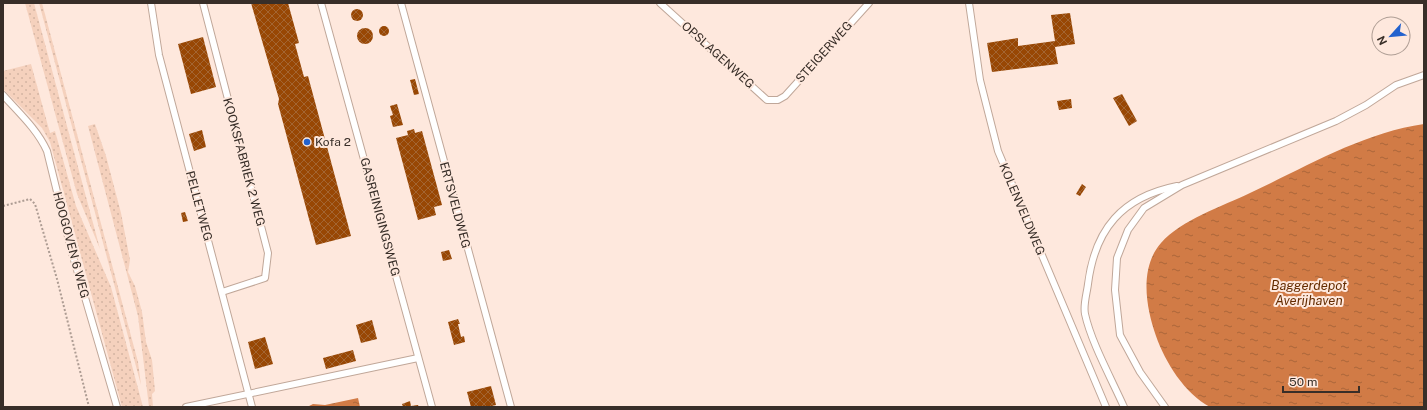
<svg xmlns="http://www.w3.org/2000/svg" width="1427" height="410" font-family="'Public Sans',sans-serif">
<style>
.grass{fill:url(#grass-dots)}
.water{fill:url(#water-ripples)}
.building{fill:url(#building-cross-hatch)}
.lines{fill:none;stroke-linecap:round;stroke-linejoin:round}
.lane-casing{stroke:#c0a799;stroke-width:8}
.path{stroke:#ad9c93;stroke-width:2;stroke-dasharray:2 2;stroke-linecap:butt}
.lane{stroke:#fff;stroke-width:6}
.poi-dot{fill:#2362ce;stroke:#fee8dd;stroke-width:1.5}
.labels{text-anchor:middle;stroke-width:4;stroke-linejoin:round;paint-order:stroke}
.street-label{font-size:12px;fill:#382e28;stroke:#fee8dd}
.poi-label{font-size:12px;fill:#382e28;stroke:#fee8dd;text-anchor:start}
.water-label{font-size:13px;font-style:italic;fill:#642c01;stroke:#fee8dd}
</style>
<defs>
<pattern id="grass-dots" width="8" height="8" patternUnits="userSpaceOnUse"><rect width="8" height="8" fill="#f5d1bd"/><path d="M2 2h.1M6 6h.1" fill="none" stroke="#d3b4a2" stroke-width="1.8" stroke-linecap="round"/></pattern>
<pattern id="water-ripples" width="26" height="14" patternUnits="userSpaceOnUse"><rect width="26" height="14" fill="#d17b46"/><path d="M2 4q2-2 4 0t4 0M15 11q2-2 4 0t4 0" fill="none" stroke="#ab653a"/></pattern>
<pattern id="building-cross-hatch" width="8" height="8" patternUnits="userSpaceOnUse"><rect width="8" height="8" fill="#984704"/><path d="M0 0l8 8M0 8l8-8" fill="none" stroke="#a36532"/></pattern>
</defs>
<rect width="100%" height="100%" fill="#fee8dd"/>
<g class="grass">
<path d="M25,3h9l66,246 -23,-55z"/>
<path d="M39,3h3l96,359 3,23z"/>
<path d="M31,64l19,69 5,-2 21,75 35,81 32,120h-21l-72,-265 -8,-14 -39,-39v-18z"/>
<path d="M95,124l11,32 15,57 9,47 -2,12 7,14 7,26 4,30 6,18 3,31 -3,3 1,13h-4l-11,-91 -50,-190z"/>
</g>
<g class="water">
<path d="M1424,124v283h-214c-25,-13 -45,-45 -54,-71 -10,-28 -17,-68 5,-93 20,-23 62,-37 89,-50 56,-26 112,-60 174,-69z"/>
<path d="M358,398l2,9h-53l6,-3 12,1z"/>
</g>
<g class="building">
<path d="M251,3h37l11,40 -4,1 9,33 4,-1 43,160 -35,9 -38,-141 1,-5z"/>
<circle cx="357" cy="15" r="6"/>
<path d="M1070,13l5,31 -20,3 3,17 -66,8 -5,-29 31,-5v8l37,-5 -4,-26z"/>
<circle cx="384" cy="31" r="5"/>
<circle cx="365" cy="36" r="8"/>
<path d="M203,37l13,50 -25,7 -13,-50z"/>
<path d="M415,79l4,15 -5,1 -4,-15z"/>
<path d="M1122,94l15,27 -8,5 -16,-28z"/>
<path d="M1071,99l1,9 -13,2 -2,-9z"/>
<path d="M397,104l6,21 -10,2 -3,-11 3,-1 -3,-9z"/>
<path d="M414,129l1,4 7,-2 20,74 -8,2 2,8 -18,5 -22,-82 12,-3 -1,-4z"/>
<path d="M202,130l4,17 -12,4 -5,-17z"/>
<path d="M1082,184l4,3 -6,9 -4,-2z"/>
<path d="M185,212l3,9 -5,1 -2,-9z"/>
<path d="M449,250l3,9 -9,2 -2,-9z"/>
<path d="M458,319l2,5h-2l3,13 3,-1 1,6 -11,3 -6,-23z"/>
<path d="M372,320l5,19 -16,4 -5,-18z"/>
<path d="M265,337l8,27 -18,5 -7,-27z"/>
<path d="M353,350l3,11 -30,8 -3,-11z"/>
<path d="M491,386l5,19 -8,2h-17l-4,-15z"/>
<path d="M410,401l1,5 7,-1 1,2h-16l-1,-3z"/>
</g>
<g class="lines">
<defs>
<g id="lane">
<path d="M151,3l8,52 93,352"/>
<path d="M203,3l65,250 -3,25 -43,14"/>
<path d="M321,3l111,404"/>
<path d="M401,3l110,404"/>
<path d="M660,3l107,97h11l7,-4 84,-93"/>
<path d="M969,3l11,77 18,71 108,256"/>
<path d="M3,95c16,18 34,34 44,56l25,102 45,154"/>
<path d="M186,407l232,-49"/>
<path d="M1124,407c-12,-27 -33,-65 -39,-93 -2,-9 2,-21 3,-30 7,-55 34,-87 89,-98"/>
<path d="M1165,407l-25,-35 -20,-37 -5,-45 2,-32 11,-28 16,-22 38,-23 154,-64 30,-16 30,-20 28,-10"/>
</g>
</defs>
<use href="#lane" class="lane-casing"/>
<path class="path" d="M3,206l27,-7 5,5 22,75 32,128"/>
<use href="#lane" class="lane"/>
</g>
<circle class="poi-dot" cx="307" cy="142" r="4"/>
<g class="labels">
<g class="street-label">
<text transform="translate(824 52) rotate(-48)" y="4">STEIGERWEG</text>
<text transform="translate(718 55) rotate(42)" y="4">OPSLAGENWEG</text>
<text transform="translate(244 162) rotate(75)" y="4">KOOKSFABRIEK 2 WEG</text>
<text transform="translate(455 205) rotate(75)" y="4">ERTSVELDWEG</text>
<text transform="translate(199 206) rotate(75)" y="4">PELLETWEG</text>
<text transform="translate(1022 209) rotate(67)" y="4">KOLENVELDWEG</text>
<text transform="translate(380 217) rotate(75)" y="4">GASREINIGINGSWEG</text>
<text transform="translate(71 245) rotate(75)" y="4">HOOGOVEN 6 WEG</text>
</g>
<g class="poi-label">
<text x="315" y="146">Kofa 2</text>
</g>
<g class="water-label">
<text x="1309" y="290">Baggerdepot<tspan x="1309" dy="15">Averijhaven</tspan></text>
</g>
</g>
<rect width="1427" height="410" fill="none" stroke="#382e28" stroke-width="8"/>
<g transform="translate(1391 36) rotate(243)"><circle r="19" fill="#fee8dd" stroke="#af9e95"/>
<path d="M0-3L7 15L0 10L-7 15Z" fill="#2362ce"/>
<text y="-6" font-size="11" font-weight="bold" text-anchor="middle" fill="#382e28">N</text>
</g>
<path d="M1283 386v6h76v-6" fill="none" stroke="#382e28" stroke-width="2"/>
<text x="1289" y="386" font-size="12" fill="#382e28" stroke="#fee8dd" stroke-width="3" paint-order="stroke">50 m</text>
</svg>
